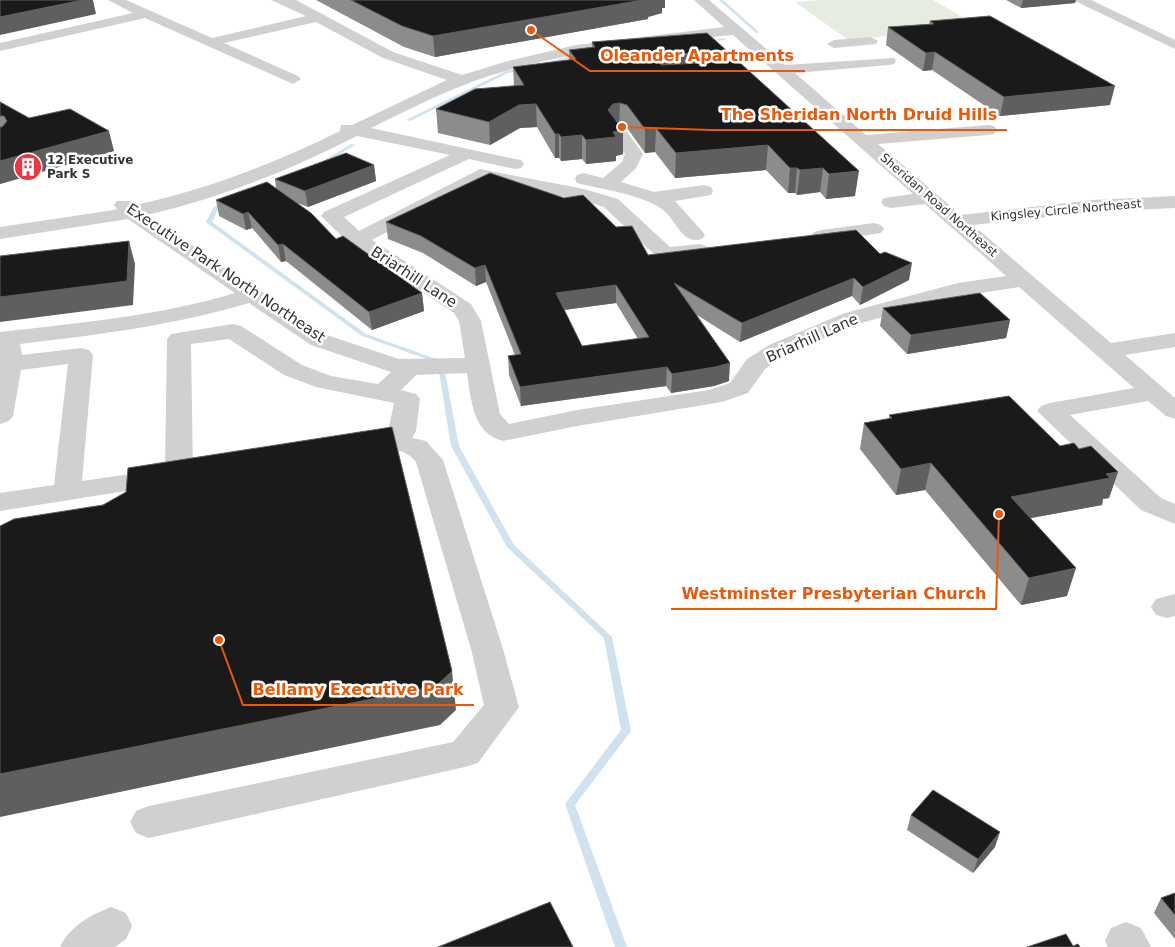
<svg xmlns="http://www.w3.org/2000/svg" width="1175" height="947" font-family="'DejaVu Sans',sans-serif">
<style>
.green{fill:#e6ecdf}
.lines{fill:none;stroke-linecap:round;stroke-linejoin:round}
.stream{fill:#cfe2ee;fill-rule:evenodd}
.minor{fill:#d0d0d0;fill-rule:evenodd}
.wall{fill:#8c8c8c;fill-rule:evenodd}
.shaded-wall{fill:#5f5f5f}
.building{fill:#1a1a1a;stroke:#5f5f5f;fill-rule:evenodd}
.labels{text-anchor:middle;stroke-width:5;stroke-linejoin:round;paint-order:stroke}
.far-poi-label{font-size:12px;font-weight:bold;fill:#333;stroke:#fff;text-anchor:start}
.far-street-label{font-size:12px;fill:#333;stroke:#fff}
.street-label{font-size:15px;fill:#333;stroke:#fff}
.leader{fill:none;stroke:#e8590c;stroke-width:2}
.callout-dot{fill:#e8590c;stroke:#fff;stroke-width:2}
.callout-label{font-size:16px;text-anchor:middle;font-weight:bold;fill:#e8590c;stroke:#fff;stroke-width:5;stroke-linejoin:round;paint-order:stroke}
</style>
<rect width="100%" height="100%" fill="#fff"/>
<path class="green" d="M820,0h113l50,29 -136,10 -52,-37z"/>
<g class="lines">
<g class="stream">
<path d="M719,0h4l35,31v2h-2z"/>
<path d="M724,38h1v2l-19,2 -2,-1z"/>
<path d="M578,54l2,1 -1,1 -46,11 -2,-1z"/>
<path d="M522,68h1v2l-15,3 -98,48 -4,-1 100,-49z"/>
<path d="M351,144l4,1 -33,20 -4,-1z"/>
<path d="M225,202l5,1 -12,6 -6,13 154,112 73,26 1,1 -1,1h-4l-73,-26 -155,-113 -1,-1 8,-15z"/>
<path d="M442,370l3,2 14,74 55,99 98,92 19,94 -56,74 52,142h-12l-50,-143 56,-74 -17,-92 -97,-91 -56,-101 -12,-74z"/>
</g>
<g class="minor">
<path d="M108,0h18l86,38 94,-22 -35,-16h25l97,52 69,23 46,-14 68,-16 148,-18 -30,-27h15l76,65 109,-7 2,3 -2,3 -5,1 -94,8 71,62 122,-10 6,1 3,4 -3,4 -6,1 -110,9 83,71 132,-15 82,-4v12l-82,4 -120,13 138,118 64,-10v14l-50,8 50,43v21l-9,-3 -18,-15 -78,14 91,83 14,6v20l-34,-14 -104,-99 4,-5 9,-3 84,-15 -115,-101 -59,9 -99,27 -76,32 -20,14 -17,24 -26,9 -145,24 -74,15c-31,-8 -32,-42 -36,-68l-51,2 -15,15 15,4 4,5 -4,32 -4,7 14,3 17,19 60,189 16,58 -41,56 -13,4 -316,71 -13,-5 -6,-11 6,-11 13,-5 304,-64 31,-37 -13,-56 -55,-187c-18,-20 -24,-6 -45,-11l-4,-6 4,-6 16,-3 7,-33 -78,-16 -32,-12 -55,-36 -38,5 2,131 -4,6 -189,30v-18l54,-8 14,-121 -47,6 -8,46 -4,5 -9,3v-92c79,-9 159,-16 235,-39l-107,-74 -128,20v-12l114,-17 3,-1 -3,-4 3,-4h14l4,4c72,-15 140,-42 205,-74l1,-6h11l95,-45 -64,-22 -67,-36 -92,21 74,33 3,3 -8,5 -148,-66 -145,33v-8l133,-30zM733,35l180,159 -29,4 -3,4 3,4 7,2 34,-4 81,72 -48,7 -113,30 -76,32 -22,14 -17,24 -21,7 -132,20 -68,14 -9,-10 -19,-93 -10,-17 -99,-64 111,-59 98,19 23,7 54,51c14,4 34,0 48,-4l3,-4 -3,-4 -7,-2 -29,3 -52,-48 -34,-10 -104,-20 -121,62 -15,-14 125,-58 46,10 6,-1 3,-4 -3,-4 -6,-1 -144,-31c39,-19 77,-39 118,-52 79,-25 162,-34 244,-41zM357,136l93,19 -126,57 -3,4 29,28 104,69 5,8 6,37 -66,1 -72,-24 -180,-120c74,-17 143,-45 210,-79zM249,303l62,42 80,27 -13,12 -47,-8 -29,-11 -61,-39 -8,-2 -62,10 -4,5 -2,130 -83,12 11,-126 -4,-5 -8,-2 -59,7 -2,-11c77,-9 155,-19 229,-41z"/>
<path d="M1073,0h18l84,40v9z"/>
<path d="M871,37l7,4 -2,3 -42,4 -7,-4 7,-4z"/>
<path d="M619,128l6,1 18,25 -7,14 -15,14 33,10 50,-7 7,2 2,4 -2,4 -36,6 27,30 3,4 -3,4c-21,6 -25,-19 -40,-30 -19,-14 -61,-20 -85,-26l-2,-4 2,-4 7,-2 19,5 19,-16 3,-8 -15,-21 3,-4z"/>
<path d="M874,223l7,2 3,4 -3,4 -60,9 -7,-2 -3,-4 3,-4 7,-2z"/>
<path d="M1175,594v22l-8,2 -11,-3 -5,-8 5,-8z"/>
<path d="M111,907l15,6 6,13 -6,13 -11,8h-55c9,-20 30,-32 51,-40z"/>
<path d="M1126,922l15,6 10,19h-43l-3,-6 6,-13z"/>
</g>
</g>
<g class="wall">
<path d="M316,0h349v8h-3v5l-14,4v2l-213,38 -31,-10z"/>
<path d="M1006,0h70l-1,3 -54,5z"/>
<path d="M930,21l180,84 -110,11 -68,-46 -9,1 -37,-26 2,-18 41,-3z"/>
<path d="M592,42l134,8 -1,12 130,134 -29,3 -6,-7 -23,3 -2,-2h-7l-22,-23 -91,8 -20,-26 -10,1 -18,-25 -7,-2 3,28 -7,2v5l-30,3 -4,-5 -21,2 -2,-3h-4l-18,-31 -17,1 -30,17 -52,-12 -2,-24 78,-23 -1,-19 56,-7v-10l23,-2z"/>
<path d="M0,102l29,16 85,33 -114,33z"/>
<path d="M374,165l2,16 -68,26 -11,-4 39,36 86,54 2,18 -52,19 -86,-69 -5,1 -29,-34 -6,2 -27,-14 -3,-16 60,-12 -1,-9z"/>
<path d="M386,222l230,5 32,28 232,-1 29,26 -49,25 -8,-9 -112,46 -43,-27 32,66 -15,5 -43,7 -5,-7 -145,20 -12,-31 -1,-19 7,-1 -29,-73 -10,4 -53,-33 -35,-14zM616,303l22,36 -56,7 -18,-36z"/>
<path d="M883,308l127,12 -4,18 -99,16 -27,-28z"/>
<path d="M889,415l171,31 19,3 39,23 -9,26 -6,1 -1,6 -71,13 36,78 -46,9 -96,-115 -29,5 -36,-46 4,-26 25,-4z"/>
<path d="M911,815l84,32 -22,26 -66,-43z"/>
<path d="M1175,893v46l-21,-26 7,-15z"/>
</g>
<g class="shaded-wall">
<path d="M83,0h10l3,14 -96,21v-18z"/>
<path d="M643,0h22v8h-3v5l-14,4v2l-213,38 -2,-21z"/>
<path d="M1023,0h53l-1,3 -54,5z"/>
<path d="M726,50l-2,21 -66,11 1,-22 9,-5z"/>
<path d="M935,52l-3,18 -9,1 3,-18z"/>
<path d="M1115,86l-5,19 -110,11 4,-19z"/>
<path d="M620,103l-1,23 -11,-16 5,-6z"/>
<path d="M536,104l1,23 -17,1 -30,17 -1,-23 30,-17z"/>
<path d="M656,128l-1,24 -10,1v-24z"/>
<path d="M623,130v24l-7,2v5l-30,3v-24l27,-8z"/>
<path d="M109,131l5,20 -114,33v-23z"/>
<rect x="555" y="134" width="4" height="24"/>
<path d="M582,135v24l-21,2v-24z"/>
<path d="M768,145l-2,25 -91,8 1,-25z"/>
<path d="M374,165l2,16 -68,26 -3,-16z"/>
<path d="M790,168h7l-2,25h-7z"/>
<path d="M823,168l-3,24 -23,3 3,-25z"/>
<path d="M859,171l-4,25 -29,3 3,-25z"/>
<path d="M248,212l4,16 -6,2 -3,-16z"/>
<path d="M129,241l6,23 -2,41 -133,17v-25z"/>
<path d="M283,244l3,17 -5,1 -3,-17z"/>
<path d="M912,263l-3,17 -49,25 3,-18z"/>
<path d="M485,265l1,17 -10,4 -1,-18z"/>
<path d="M854,278l-2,18 -112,46 2,-19z"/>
<path d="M616,285v18l-60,8v-18z"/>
<path d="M422,293l2,18 -52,19 -3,-18z"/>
<path d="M1010,320l-4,18 -99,16 4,-19z"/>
<path d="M730,363l-1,18 -15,5 -43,7 1,-19z"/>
<path d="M667,367l-1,19 -145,20 -1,-19z"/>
<path d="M931,463l-6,27 -29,5 5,-26z"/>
<path d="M1118,472l-9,26 -6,1 -1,6 -98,18 7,-26 95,-23z"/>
<path d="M1076,568l-9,28 -46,9 8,-27z"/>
<path d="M452,671l4,39 -16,15 -440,92v-43z"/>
<path d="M1000,832l-5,15 -22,26 5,-14z"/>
</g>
<g class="building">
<path d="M0,0h83l-83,17z"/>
<path d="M351,0h292l-210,36 -31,-10z"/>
<path d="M990,16l125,70 -111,11 -69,-45 -9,1 -38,-26 46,-3 -4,-3z"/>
<path d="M707,33l19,17 -58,5 -9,5 2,5 77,-4 121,110 -30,3 -6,-6 -23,2 -3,-2h-7l-22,-23 -92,8 -20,-25 -11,1 -18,-24 -7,-2 -7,1 -5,6 15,20 -10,2 3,5 -30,3 -4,-5 -21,2 -2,-3h-4l-19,-30 -17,1 -30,17 -53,-13 39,-20 49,-4 -11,-18 63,-8 -7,-9 26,-3 -3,-5z"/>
<path d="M0,102l29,16 41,-9 39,22 -109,30v-34h2l5,-6 -3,-5h-4z"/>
<path d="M346,153l28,12 -69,26 -30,-12z"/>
<path d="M490,173l74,25 19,-3 33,32 16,-1 16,29 208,-25 24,24 5,-2 27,11 -49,24 -9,-9 -112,45 -68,-40 56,80 -15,4 -43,7 -5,-7 -147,20 -12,-31 13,-2 -36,-89 -10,3 -54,-32 -35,-14zM616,285l33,52 -67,9 -26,-53z"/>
<path d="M267,182l44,31 25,26 7,-3 79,57 -53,19 -86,-68 -5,1 -30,-33 -5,2 -27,-14z"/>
<path d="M129,241l-2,40 -127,16v-41z"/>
<path d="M980,293l30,27 -99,15 -28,-27z"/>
<path d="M1009,396l51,50 14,-3 5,6 12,-3 27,26 -12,2 4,4 -99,19 65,71 -47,10 -98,-115 -30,6 -37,-46 28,-5 -3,-3z"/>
<path d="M392,427l60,244 -16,15 -436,88v-248l14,-7 89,-14 23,-13 2,-24z"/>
<path d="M933,790l67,42 -22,27 -67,-44z"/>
<path d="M1175,893v22l-14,-17z"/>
<path d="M550,902l23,45h-135z"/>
<path d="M1066,934l7,12 5,-2 2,3h-53z"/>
</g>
<defs>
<symbol id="building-disc" viewBox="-11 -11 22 22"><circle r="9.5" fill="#e63946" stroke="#fff"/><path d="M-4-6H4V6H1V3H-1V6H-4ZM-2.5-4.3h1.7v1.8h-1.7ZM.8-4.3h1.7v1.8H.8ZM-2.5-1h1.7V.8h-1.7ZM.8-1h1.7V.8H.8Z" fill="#fff"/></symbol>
</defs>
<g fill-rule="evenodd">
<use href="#building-disc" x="12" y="151" width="32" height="32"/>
</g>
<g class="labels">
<g class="far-poi-label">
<text x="47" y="164">12 Executive<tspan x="47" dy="14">Park S</tspan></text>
</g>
<g class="far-street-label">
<text transform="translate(939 205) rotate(41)" y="4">Sheridan Road Northeast</text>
<text transform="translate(1066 210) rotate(-5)" y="4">Kingsley Circle Northeast</text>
</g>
<g class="street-label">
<text transform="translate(226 273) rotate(34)" y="5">Executive Park North Northeast</text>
<text transform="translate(414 277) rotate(33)" y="5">Briarhill Lane</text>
<text transform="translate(812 338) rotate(-24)" y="5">Briarhill Lane</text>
</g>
</g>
<path class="leader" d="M531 30L590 71H805M622 127L711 130H1007M999 514L996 609H671M219 640L243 705H474"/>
<g class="callout-dot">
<circle cx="531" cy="30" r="5"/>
<circle cx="622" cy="127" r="5"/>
<circle cx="999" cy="514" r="5"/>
<circle cx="219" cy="640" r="5"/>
</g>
<g class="callout-label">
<text x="697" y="61">Oleander Apartments</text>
<text x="859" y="120">The Sheridan North Druid Hills</text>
<text x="834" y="599">Westminster Presbyterian Church</text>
<text x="358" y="695">Bellamy Executive Park</text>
</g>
</svg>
